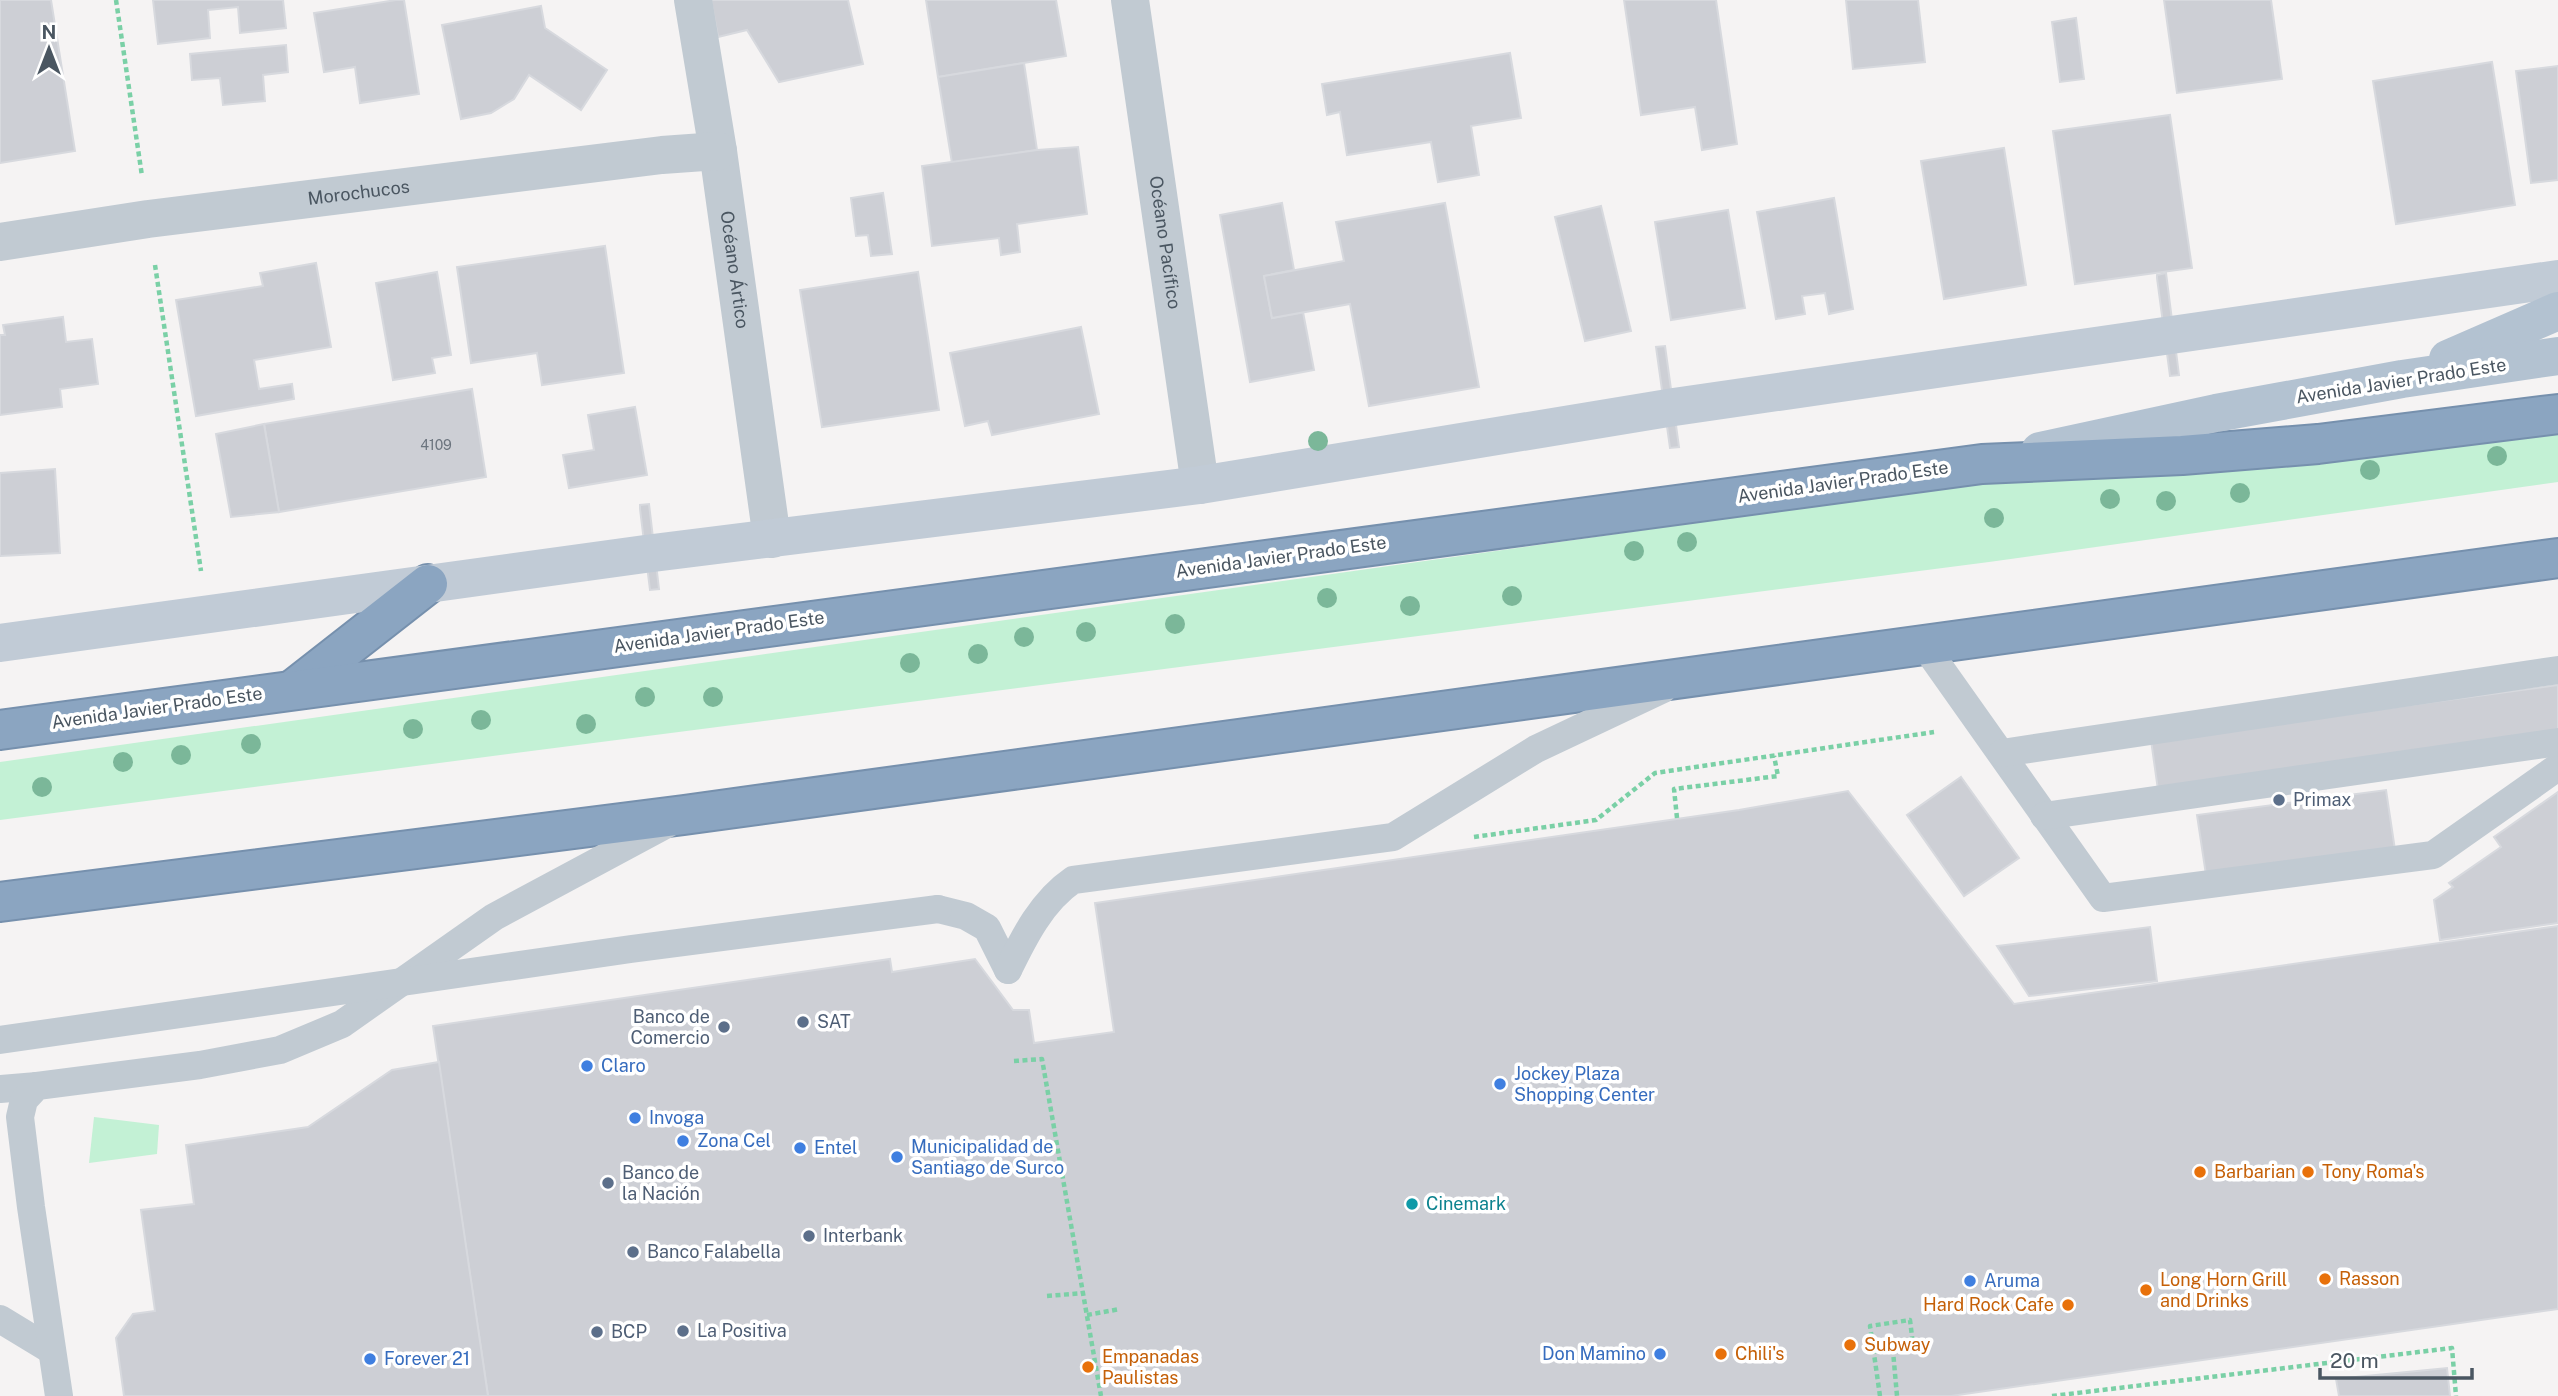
<svg xmlns="http://www.w3.org/2000/svg" width="2558" height="1396" font-family="'Public Sans',sans-serif">
<style>
.green{fill:#c3f1d5}
.building{fill:#cdcfd5;stroke:#d7d9de;stroke-width:2}
.lines{fill:none;stroke-linecap:round;stroke-linejoin:round}
.highway-casing{stroke:#7690ad;stroke-width:42}
.path{stroke:#7ad0a6;stroke-width:4.5;stroke-dasharray:5 3.5;stroke-linecap:butt}
.lane{stroke:#c1cad2;stroke-width:28}
.street{stroke:#c1cad2;stroke-width:38}
.secondary{stroke:#c1cbd6;stroke-width:38}
.primary{stroke:#b3c2d1;stroke-width:38}
.highway{stroke:#8ba5c1;stroke-width:38}
.lane-bridge{stroke:#c1cad2;stroke-width:28}
.tree{fill:#7bb799}
.service-dot{fill:#5c6f8a;stroke:#fff;stroke-width:2.5}
.shop-dot{fill:#3f7fe0;stroke:#fff;stroke-width:2.5}
.food-dot{fill:#e8710a;stroke:#fff;stroke-width:2.5}
.culture-dot{fill:#0f9aa8;stroke:#fff;stroke-width:2.5}
.labels{text-anchor:middle;stroke-width:7;stroke-linejoin:round;paint-order:stroke}
.number-label{font-size:14px;fill:#6b747e}
.street-label{font-size:18px;fill:#4a5661;stroke:#fff}
.service-label{font-size:18px;fill:#4e5e75;stroke:#fff;text-anchor:start}
.shop-label{font-size:18px;fill:#366cbe;stroke:#fff;text-anchor:start}
.food-label{font-size:18px;fill:#c56008;stroke:#fff;text-anchor:start}
.culture-label{font-size:18px;fill:#0d838f;stroke:#fff;text-anchor:start}
</style>
<rect width="100%" height="100%" fill="#f5f3f3"/>
<g class="green">
<path d="M2558,401v81l-569,80 -1989,258v-58z"/>
<path d="M94,1117l65,8 -2,29 -68,9z"/>
</g>
<g class="building">
<path d="M0,0h51l24,151 -75,12z"/>
<path d="M153,0h130l3,28 -46,5 -2,-26 -30,3 2,28 -52,6z"/>
<path d="M396,0h8l15,94 -59,9 -5,-36 -31,5 -10,-59z"/>
<path d="M711,0h137l15,64 -84,18 -32,-52 -29,7z"/>
<path d="M926,0h130l10,56 -128,21z"/>
<path d="M1624,0h92l21,144 -35,6 -7,-43 -54,8z"/>
<path d="M1846,0h72l7,62 -72,7z"/>
<path d="M2164,0h107l11,79 -105,14z"/>
<path d="M541,6l4,22 62,42 -26,40 -52,-35 -15,24 -23,14 -30,6 -19,-94z"/>
<path d="M2076,18l8,61 -24,3 -8,-60z"/>
<path d="M286,45l2,27 -25,3 2,26 -42,4 -3,-27 -28,2 -2,-26z"/>
<path d="M1510,53l11,65 -50,8 8,49 -41,7 -7,-40 -84,13 -7,-43 -13,3 -5,-31z"/>
<path d="M2492,62l23,143 -119,19 -23,-143z"/>
<path d="M1024,63l13,87 -85,13 -14,-86z"/>
<path d="M2558,66v114l-27,3 -15,-112z"/>
<path d="M2170,115l22,153 -117,16 -22,-153z"/>
<path d="M1078,147l9,67 -70,10 3,28 -19,3 -2,-17 -67,8 -10,-80 115,-16z"/>
<path d="M2004,148l22,137 -82,14 -23,-138z"/>
<path d="M883,193l9,61 -21,2 -3,-21 -12,1 -5,-38z"/>
<path d="M1834,198l19,111 -24,5 -4,-21 -23,3 3,18 -29,5 -19,-107z"/>
<path d="M1282,203l12,67 -30,6 8,42 31,-6 11,58 -64,12 -30,-167z"/>
<path d="M1445,203l34,184 -110,19 -19,-102 -78,14 -8,-42 80,-15 -8,-39z"/>
<path d="M1601,206l30,125 -46,10 -30,-124z"/>
<path d="M1728,210l17,98 -74,12 -16,-98z"/>
<path d="M605,246l19,127 -82,12 -5,-32 -66,10 -14,-96z"/>
<path d="M316,263l15,84 -77,13 5,29 33,-5 2,15 -98,17 -20,-116 87,-14 -3,-13z"/>
<path d="M437,272l14,83 -19,3 3,15 -42,7 -17,-97z"/>
<path d="M918,272l21,138 -117,17 -22,-137z"/>
<path d="M2166,273l13,102 -9,1 -13,-98v-3z"/>
<path d="M63,317l3,25 26,-3 6,45 -38,5 2,18 -62,8v-80h5l-2,-10z"/>
<path d="M1081,327l18,87 -107,21 -4,-14 -23,5 -15,-73z"/>
<path d="M1665,346l14,101 -9,1 -14,-101z"/>
<path d="M472,389l14,88 -207,35 -15,-88z"/>
<path d="M635,407l12,68 -78,13 -6,-33 31,-5 -6,-35z"/>
<path d="M264,424l15,88 -48,5 -15,-83z"/>
<path d="M55,469l5,84 -60,3v-83z"/>
<path d="M649,504l10,85 -9,1 -10,-81v-4z"/>
<path d="M2558,685v51l-400,54 -7,-50z"/>
<path d="M1961,777l58,81 -55,38 -57,-81z"/>
<path d="M2386,790l9,60 -189,25 -9,-60z"/>
<path d="M1848,791l166,213 544,-78v383l-607,87h-1463l-55,-370 457,-67 2,13 83,-13 38,51h16l5,33 80,-11 -19,-129 644,-93z"/>
<path d="M2558,792v131l-118,17 -6,-40 19,-13 -4,-4 52,-36 -7,-10z"/>
<path d="M2150,927l7,54 -128,15 -32,-50z"/>
<path d="M439,1062l49,334h-364l-8,-58 17,-24 22,-3 -14,-101 53,-6 -8,-59 122,-18 84,-57z"/>
<path d="M2447,1368l3,28h-111l-3,-17z"/>
</g>
<g class="lines">
<defs>
<g id="highway">
<path d="M295,688l133,-104"/>
<path d="M0,730l1982,-266 200,-9 136,-11 240,-30"/>
<path d="M0,902l684,-87 1874,-257"/>
</g>
</defs>
<use href="#highway" class="highway-casing"/>
<g class="path">
<path d="M116,0l26,176"/>
<path d="M155,265l46,306"/>
<path d="M1677,818l-3,-29 104,-13 -4,-20"/>
<path d="M1474,837l122,-17 59,-47 279,-41"/>
<path d="M1014,1061l28,-2 59,337"/>
<path d="M1047,1296l37,-3"/>
<path d="M1087,1315l33,-6"/>
<path d="M1892,1340l5,56"/>
<path d="M1880,1396l-10,-70 40,-6 4,33"/>
<path d="M2052,1396l400,-48 4,48"/>
</g>
<g class="lane">
<path d="M1924,645l179,253 330,-43 125,-88"/>
<path d="M2002,753l556,-83"/>
<path d="M2044,816l514,-74"/>
<path d="M938,909l28,7 21,12 21,42"/>
<path d="M1008,970c16,-33 34,-69 65,-90l320,-43 143,-88 127,-60"/>
<path d="M0,1089l37,-3"/>
<path d="M0,1319l51,31"/>
<path d="M59,1396l-28,-189 -11,-90 4,-17 13,-14 163,-21 80,-15 62,-26 152,-107 175,-94"/>
</g>
<g class="street">
<path id="s1" d="M693,0l25,151 54,388"/>
<path id="s2" d="M1130,0l70,485"/>
<path id="s3" d="M0,242l148,-23 514,-64 56,-4"/>
</g>
<path class="secondary" d="M0,643l645,-89 555,-69 474,-78 884,-128"/>
<g class="primary">
<path d="M2448,359l110,-48"/>
<path d="M2040,451l176,-38 186,-34 156,-23"/>
</g>
<use href="#highway" class="highway"/>
<path class="lane-bridge" d="M0,1040l631,-91 307,-40"/>
</g>
<g class="tree">
<circle cx="1318" cy="441" r="10"/>
<circle cx="2497" cy="456" r="10"/>
<circle cx="2370" cy="470" r="10"/>
<circle cx="2240" cy="493" r="10"/>
<circle cx="2110" cy="499" r="10"/>
<circle cx="2166" cy="501" r="10"/>
<circle cx="1994" cy="518" r="10"/>
<circle cx="1687" cy="542" r="10"/>
<circle cx="1634" cy="551" r="10"/>
<circle cx="1512" cy="596" r="10"/>
<circle cx="1327" cy="598" r="10"/>
<circle cx="1410" cy="606" r="10"/>
<circle cx="1175" cy="624" r="10"/>
<circle cx="1086" cy="632" r="10"/>
<circle cx="1024" cy="637" r="10"/>
<circle cx="978" cy="654" r="10"/>
<circle cx="910" cy="663" r="10"/>
<circle cx="645" cy="697" r="10"/>
<circle cx="713" cy="697" r="10"/>
<circle cx="481" cy="720" r="10"/>
<circle cx="586" cy="724" r="10"/>
<circle cx="413" cy="729" r="10"/>
<circle cx="251" cy="744" r="10"/>
<circle cx="181" cy="755" r="10"/>
<circle cx="123" cy="762" r="10"/>
<circle cx="42" cy="787" r="10"/>
</g>
<g class="service-dot">
<circle cx="2279" cy="800" r="7"/>
<circle cx="803" cy="1022" r="7"/>
<circle cx="724" cy="1027" r="7"/>
<circle cx="608" cy="1183" r="7"/>
<circle cx="809" cy="1236" r="7"/>
<circle cx="633" cy="1252" r="7"/>
<circle cx="683" cy="1331" r="7"/>
<circle cx="597" cy="1332" r="7"/>
</g>
<g class="shop-dot">
<circle cx="587" cy="1066" r="7"/>
<circle cx="1500" cy="1084" r="7"/>
<circle cx="635" cy="1118" r="7"/>
<circle cx="683" cy="1141" r="7"/>
<circle cx="800" cy="1148" r="7"/>
<circle cx="897" cy="1157" r="7"/>
<circle cx="1970" cy="1281" r="7"/>
<circle cx="1660" cy="1354" r="7"/>
<circle cx="370" cy="1359" r="7"/>
</g>
<g class="food-dot">
<circle cx="2200" cy="1172" r="7"/>
<circle cx="2308" cy="1172" r="7"/>
<circle cx="2325" cy="1279" r="7"/>
<circle cx="2146" cy="1290" r="7"/>
<circle cx="2068" cy="1305" r="7"/>
<circle cx="1850" cy="1345" r="7"/>
<circle cx="1721" cy="1354" r="7"/>
<circle cx="1088" cy="1367" r="7"/>
</g>
<circle class="culture-dot" cx="1412" cy="1204" r="7"/>
<g class="labels">
<g class="number-label">
<text x="436" y="450">4109</text>
</g>
<g class="street-label">
<text dy="6" stroke="none"><textPath href="#s3" startOffset="362">Morochucos</textPath></text>
<text dy="6" stroke="none"><textPath href="#s2" startOffset="245">Océano Pacífico</textPath></text>
<text dy="6" stroke="none"><textPath href="#s1" startOffset="273">Océano Ártico</textPath></text>
<text transform="translate(2401 381) rotate(-9)" y="6">Avenida Javier Prado Este</text>
<text transform="translate(1843 482) rotate(-8)" y="6">Avenida Javier Prado Este</text>
<text transform="translate(1281 557) rotate(-8)" y="6">Avenida Javier Prado Este</text>
<text transform="translate(719 632) rotate(-8)" y="6">Avenida Javier Prado Este</text>
<text transform="translate(157 708) rotate(-8)" y="6">Avenida Javier Prado Este</text>
</g>
<g class="service-label">
<text x="2293" y="806">Primax</text>
<text x="710" y="1023" text-anchor="end">Banco de<tspan x="710" dy="21">Comercio</tspan></text>
<text x="817" y="1028">SAT</text>
<text x="622" y="1179">Banco de<tspan x="622" dy="21">la Nación</tspan></text>
<text x="823" y="1242">Interbank</text>
<text x="647" y="1258">Banco Falabella</text>
<text x="697" y="1337">La Positiva</text>
<text x="611" y="1338">BCP</text>
</g>
<g class="shop-label">
<text x="601" y="1072">Claro</text>
<text x="1514" y="1080">Jockey Plaza<tspan x="1514" dy="21">Shopping Center</tspan></text>
<text x="649" y="1124">Invoga</text>
<text x="697" y="1147">Zona Cel</text>
<text x="911" y="1153">Municipalidad de<tspan x="911" dy="21">Santiago de Surco</tspan></text>
<text x="814" y="1154">Entel</text>
<text x="1984" y="1287">Aruma</text>
<text x="1646" y="1360" text-anchor="end">Don Mamino</text>
<text x="384" y="1365">Forever 21</text>
</g>
<g class="food-label">
<text x="2214" y="1178">Barbarian</text>
<text x="2322" y="1178">Tony Roma's</text>
<text x="2339" y="1285">Rasson</text>
<text x="2160" y="1286">Long Horn Grill<tspan x="2160" dy="21">and Drinks</tspan></text>
<text x="2054" y="1311" text-anchor="end">Hard Rock Cafe</text>
<text x="1864" y="1351">Subway</text>
<text x="1735" y="1360">Chili's</text>
<text x="1102" y="1363">Empanadas<tspan x="1102" dy="21">Paulistas</tspan></text>
</g>
<g class="culture-label">
<text x="1426" y="1210">Cinemark</text>
</g>
</g>
<g transform="translate(49 49)" stroke="#ffffff" stroke-width="5" paint-order="stroke">
<path d="M0-5L12 26L0 18L-12 26Z" fill="#4a5661"/>
<text y="-10" font-size="19" font-weight="bold" text-anchor="middle" fill="#4a5661">N</text>
</g>
<path d="M2320 1368v10h152v-10" fill="none" stroke="#4a5661" stroke-width="3.5"/>
<text x="2330" y="1368" font-size="21" fill="#4a5661" stroke="#ffffff" stroke-width="5" paint-order="stroke">20 m</text>
</svg>
